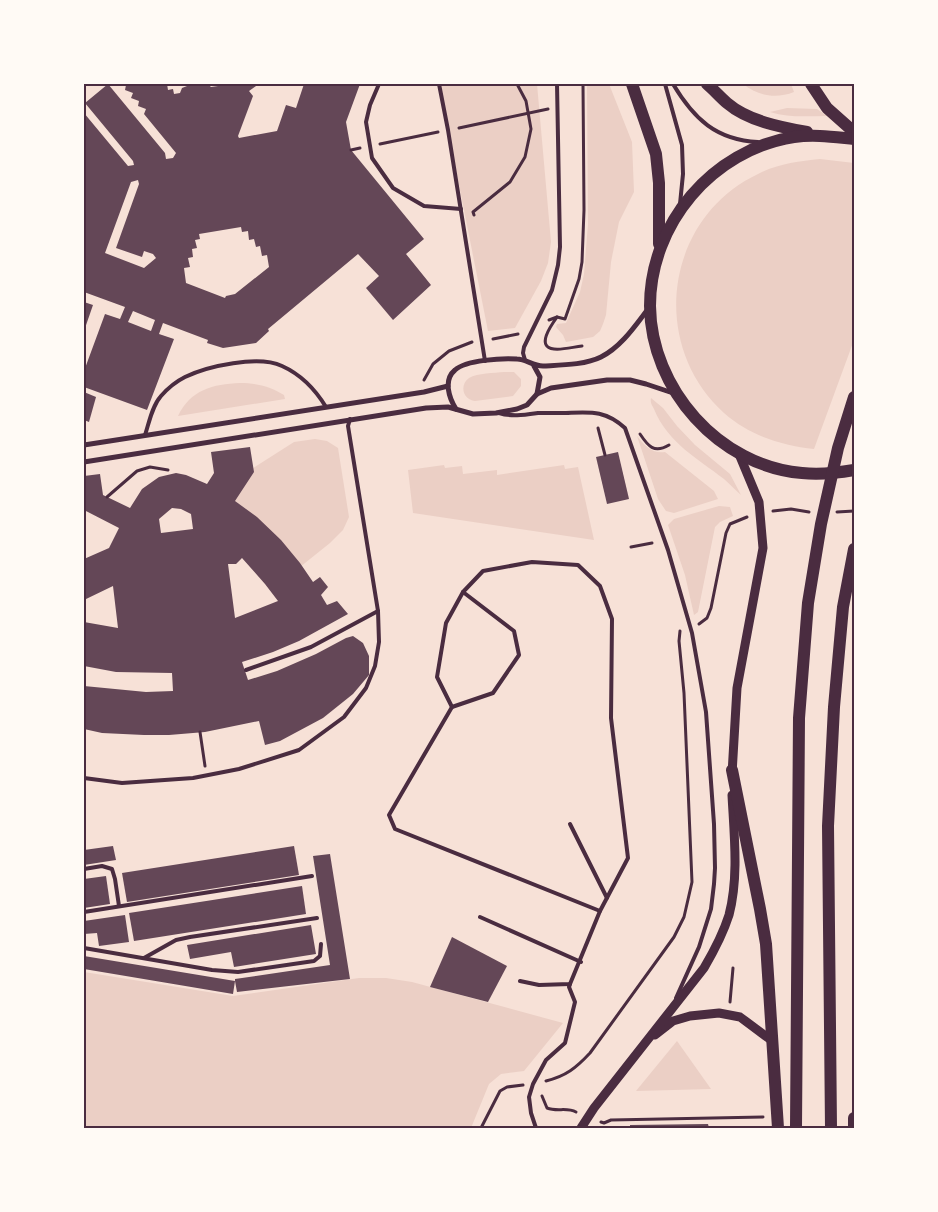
<svg xmlns="http://www.w3.org/2000/svg" width="938" height="1212" font-family="'Titillium Web',sans-serif">
<style>
.green{fill:#ebcfc5}
.building{fill:#644757;fill-rule:evenodd}
.lines{fill:none;stroke-linecap:round;stroke-linejoin:round}
.path{stroke:#4a2c40;stroke-width:3}
.service{stroke:#4a2c40;stroke-width:4}
.minor{stroke:#4a2c40;stroke-width:5}
.tertiary{stroke:#4a2c40;stroke-width:9}
.primary{stroke:#4a2c40;stroke-width:12}
.trunk{stroke:#4a2c40;stroke-width:12}
.neatline{fill:none;stroke:#4a2c40;stroke-width:2}
</style>
<rect width="100%" height="100%" fill="#f7e1d7"/>
<g class="green">
<path d="M439,84h98l14,158 -3,21 -7,18 -26,47 -27,3z"/>
<path d="M587,84h22l23,58 2,50 -15,30 -8,40 -5,53 -3,9 -3,7 -7,6 -27,5 -3,-7 -7,-8 1,-3 9,-1 14,-31 4,-18 4,-50z"/>
<path d="M743,84h48l3,8c-18,7 -36,4 -51,-8z"/>
<path d="M787,108l30,1 10,7c-20,0 -38,2 -57,-4z"/>
<path d="M820,159l34,4v177l-40,109c-33,-4 -64,-13 -90,-36 -76,-69 -59,-195 34,-239 19,-10 41,-13 62,-15z"/>
<path d="M504,372h10l7,7v7l-8,10 -38,5c-12,-1 -16,-16 -6,-23 9,-5 25,-5 35,-6z"/>
<path d="M240,383c16,0 30,3 44,12l1,4 -107,17c12,-26 35,-32 62,-33z"/>
<path d="M651,398l12,10 14,18 18,19 35,29 11,21c-6,-5 -11,-11 -17,-16 -27,-21 -56,-36 -70,-70 -2,-4 -4,-6 -3,-11z"/>
<path d="M637,436c7,9 15,18 28,16l49,39 4,8 -44,14 -8,-2 -8,-12z"/>
<path d="M315,439l12,2 11,7 11,69 -6,13 -13,13 -40,32 -67,-66 24,-37 47,-30z"/>
<path d="M444,465l1,3 17,-2 1,8 34,-4v5l67,-10 1,4 13,-2 16,73 -181,-27 -5,-43z"/>
<path d="M719,506l11,1 3,9 -13,6 -5,5 -17,85 -4,3 -9,-40 -17,-50 6,-6z"/>
<path d="M84,972l149,24 126,-18h27l26,4 151,41 -39,48 -23,3 -12,10 -18,44h-387z"/>
<path d="M677,1041l34,48 -75,2z"/>
</g>
<g class="building">
<path d="M108,84l57,69 1,6 7,-1 3,-5 -32,-39 2,-5 -8,-3 1,-5 -8,-3 2,-5 -8,-3 1,-5 -3,-1h44l1,6 5,-1 1,5 6,-1 2,-5 10,-4h16l3,3 7,-1 -1,-2h37l2,2 -7,5 4,5 -15,40 1,2 38,-7 9,-26 10,3 8,-24h56l-14,38 5,28 73,89 -18,15 25,31 -38,35 -27,-32 13,-12 -21,-22 -90,75 1,2 -13,12 -33,5 -16,-5 1,-3 -45,-17 -4,11 15,5 -27,71 -63,-23v-16l21,-57 15,5 5,-12 -41,-15v-179l44,53 6,-1 -1,-4 -48,-58zM138,180l1,4 -23,64 26,9 2,-6 9,3 3,4 -12,10 -39,-15 26,-71zM241,227l1,5 6,-1 1,9 5,-1 2,8 4,-1 2,10 5,-1 2,12 -34,27 -9,2 -1,2 -39,-15 -2,-15 6,-1 -2,-9 5,-1 -1,-8 5,-1 -2,-8 5,-1 -1,-5zM133,311l22,9 -4,11 -23,-9z"/>
<path d="M84,302l9,3 -9,26z"/>
<path d="M84,392l12,5 -7,25 -5,-2z"/>
<path d="M250,447l4,25 -19,29 22,16 24,23 19,23 13,19 7,-5 8,10 -7,8 6,10 10,-4 11,13 -49,27 -26,11 -31,10 6,18 29,-9 39,-17 30,-16 7,-2 10,7 6,13v19l-16,19 -30,24 -43,23 -15,4 -6,-24 -54,11 -36,3h-25l-42,-2 -18,-4v-43l62,6 27,-1 -1,-18 -56,-1 -32,-6v-44l34,6 -5,-42 -29,14v-41l25,-11 10,-20 -35,-18v-34l16,-2 3,21 27,13 12,-19 17,-12 17,-4 10,2 21,9 7,-11 -3,-21zM172,508l9,1 10,5 2,15 -32,4 -2,-14zM242,558l23,26 13,17 -43,17 -7,-54h8z"/>
<path d="M618,452l11,47 -22,5 -11,-47z"/>
<path d="M113,846l3,14 -32,5v-15z"/>
<path d="M294,846l5,29 -172,27 -5,-29z"/>
<path d="M330,854l20,125 -113,13 -2,-11 -2,13 -149,-25v-13l151,25v-2l95,-14 -17,-109z"/>
<path d="M106,876l4,28 -26,4v-29z"/>
<path d="M302,886l4,28 -172,27 -5,-28z"/>
<path d="M125,915l4,27 -30,4 -2,-13 -13,1v-13z"/>
<path d="M311,925l5,29 -82,13 -3,-15 -41,7 -3,-14z"/>
<path d="M452,937l55,29 -19,36 -58,-15z"/>
<path d="M708,1124l1,4h-79v-3z"/>
</g>
<g class="lines">
<g class="path">
<path d="M459,128l89,-19"/>
<path d="M380,144l58,-12"/>
<path d="M351,150l9,-2"/>
<path d="M474,215l-1,-3 37,-30 15,-25 6,-28 -5,-28 -9,-17"/>
<path d="M557,317l8,2 14,-40 3,-17 2,-52 -1,-126"/>
<path d="M549,320l8,-3c-5,7 -22,30 -3,32 9,1 19,-2 28,-3"/>
<path d="M493,339l25,-5"/>
<path d="M424,380l9,-16 16,-13 23,-9"/>
<path d="M598,428l7,27"/>
<path d="M640,434c8,12 14,20 29,11"/>
<path d="M107,497l30,-26 13,-4 18,3"/>
<path d="M773,511l18,-2 18,3"/>
<path d="M837,512l17,-1"/>
<path d="M631,547l21,-4"/>
<path d="M699,624l8,-6 4,-10 15,-75 4,-9 17,-7"/>
<path d="M200,732l5,34"/>
<path d="M730,1002l3,-34"/>
<path d="M546,1081c20,-5 30,-13 44,-28l84,-116 10,-20 8,-35 -8,-189 -5,-52 1,-10"/>
<path d="M542,1096l5,12c10,4 20,-1 29,4"/>
<path d="M601,1122l3,1 7,-3 152,-3"/>
<path d="M481,1128l19,-37 7,-4 16,-2"/>
</g>
<g class="service">
<path d="M379,84l-9,21 -4,17 6,36 21,30 31,18 37,3"/>
<path d="M439,84l9,46 37,231"/>
<path d="M665,84l17,61 1,29 -3,30"/>
<path d="M673,84c21,35 43,56 85,58"/>
<path d="M525,360l-2,-7 1,-6 28,-57 6,-25 2,-18 -3,-163"/>
<path d="M499,413c13,4 25,2 39,0 9,0 19,0 28,0 25,-1 39,-3 59,15l43,122 24,83 14,79 8,112 1,44 -1,16 -3,25 -12,38 -23,51"/>
<path d="M145,435c4,-12 7,-29 16,-39 7,-8 14,-14 24,-19 23,-11 73,-22 97,-11 20,9 33,23 44,41"/>
<path d="M463,592l51,39 5,24 -26,38 -41,14 -63,108 6,14 205,82"/>
<path d="M246,670l65,-23 67,-36"/>
<path d="M452,707l-15,-30 9,-54 17,-31 20,-21 49,-9 46,3 22,21 12,33 -1,99 17,140 -28,53 -30,73 -31,1 -19,-4"/>
<path d="M84,778l38,5 71,-5 46,-9 60,-19 45,-33 22,-29 9,-22 4,-24 -1,-31 -30,-185 2,-7"/>
<path d="M570,824l37,74"/>
<path d="M84,869l18,-3 10,3 3,10 4,27"/>
<path d="M84,912l228,-36"/>
<path d="M480,917l101,45"/>
<path d="M84,948l128,22 26,2 76,-11 6,-5 1,-12"/>
<path d="M144,958l32,-18 14,-3 127,-19"/>
<path d="M536,1128l-5,-15 -2,-16 4,-13 13,-24 19,-17 10,-41 -6,-15 1,-3"/>
</g>
<g class="minor">
<path d="M534,366l6,11 -3,17"/>
<path d="M456,409c-7,-11 -13,-29 -1,-39 11,-10 47,-12 62,-11 9,0 16,7 26,7 18,-1 42,-1 58,-9 20,-10 34,-31 47,-48"/>
<path d="M84,445l340,-53 24,-6"/>
<path d="M84,462l342,-54 22,-1 25,7 23,-1 21,-4 10,-4 10,-11 14,-6 56,-8h23l16,4 27,9"/>
</g>
<g class="tertiary">
<path d="M732,774l5,-86 26,-140 -4,-46 -20,-48"/>
<path d="M655,1035l18,-14 17,-5 29,-3 21,4 31,23"/>
<path d="M581,1128l13,-20 110,-140c10,-17 19,-34 25,-53 10,-38 5,-81 3,-120"/>
</g>
<g class="primary">
<path d="M632,84l24,70 3,29v61"/>
<path d="M707,84c7,6 13,13 20,19 21,18 53,24 80,29"/>
<path d="M811,84l16,24 27,24"/>
<path d="M854,139c-20,-2 -39,-5 -60,-2 -82,13 -144,87 -144,169 1,83 69,160 152,167 18,2 35,0 52,-3"/>
<path d="M732,770l28,139 6,35 12,184"/>
<path d="M854,1128v-10"/>
</g>
<g class="trunk">
<path d="M796,1128l3,-410 9,-115 13,-79 17,-76 16,-51"/>
<path d="M831,1128l-3,-302 6,-119 9,-100 11,-58"/>
</g>
</g>
<rect width="938" height="1212" fill="none" stroke="#fffaf5" stroke-width="170"/>
<rect x="85" y="85" width="768" height="1042" class="neatline"/>
</svg>
